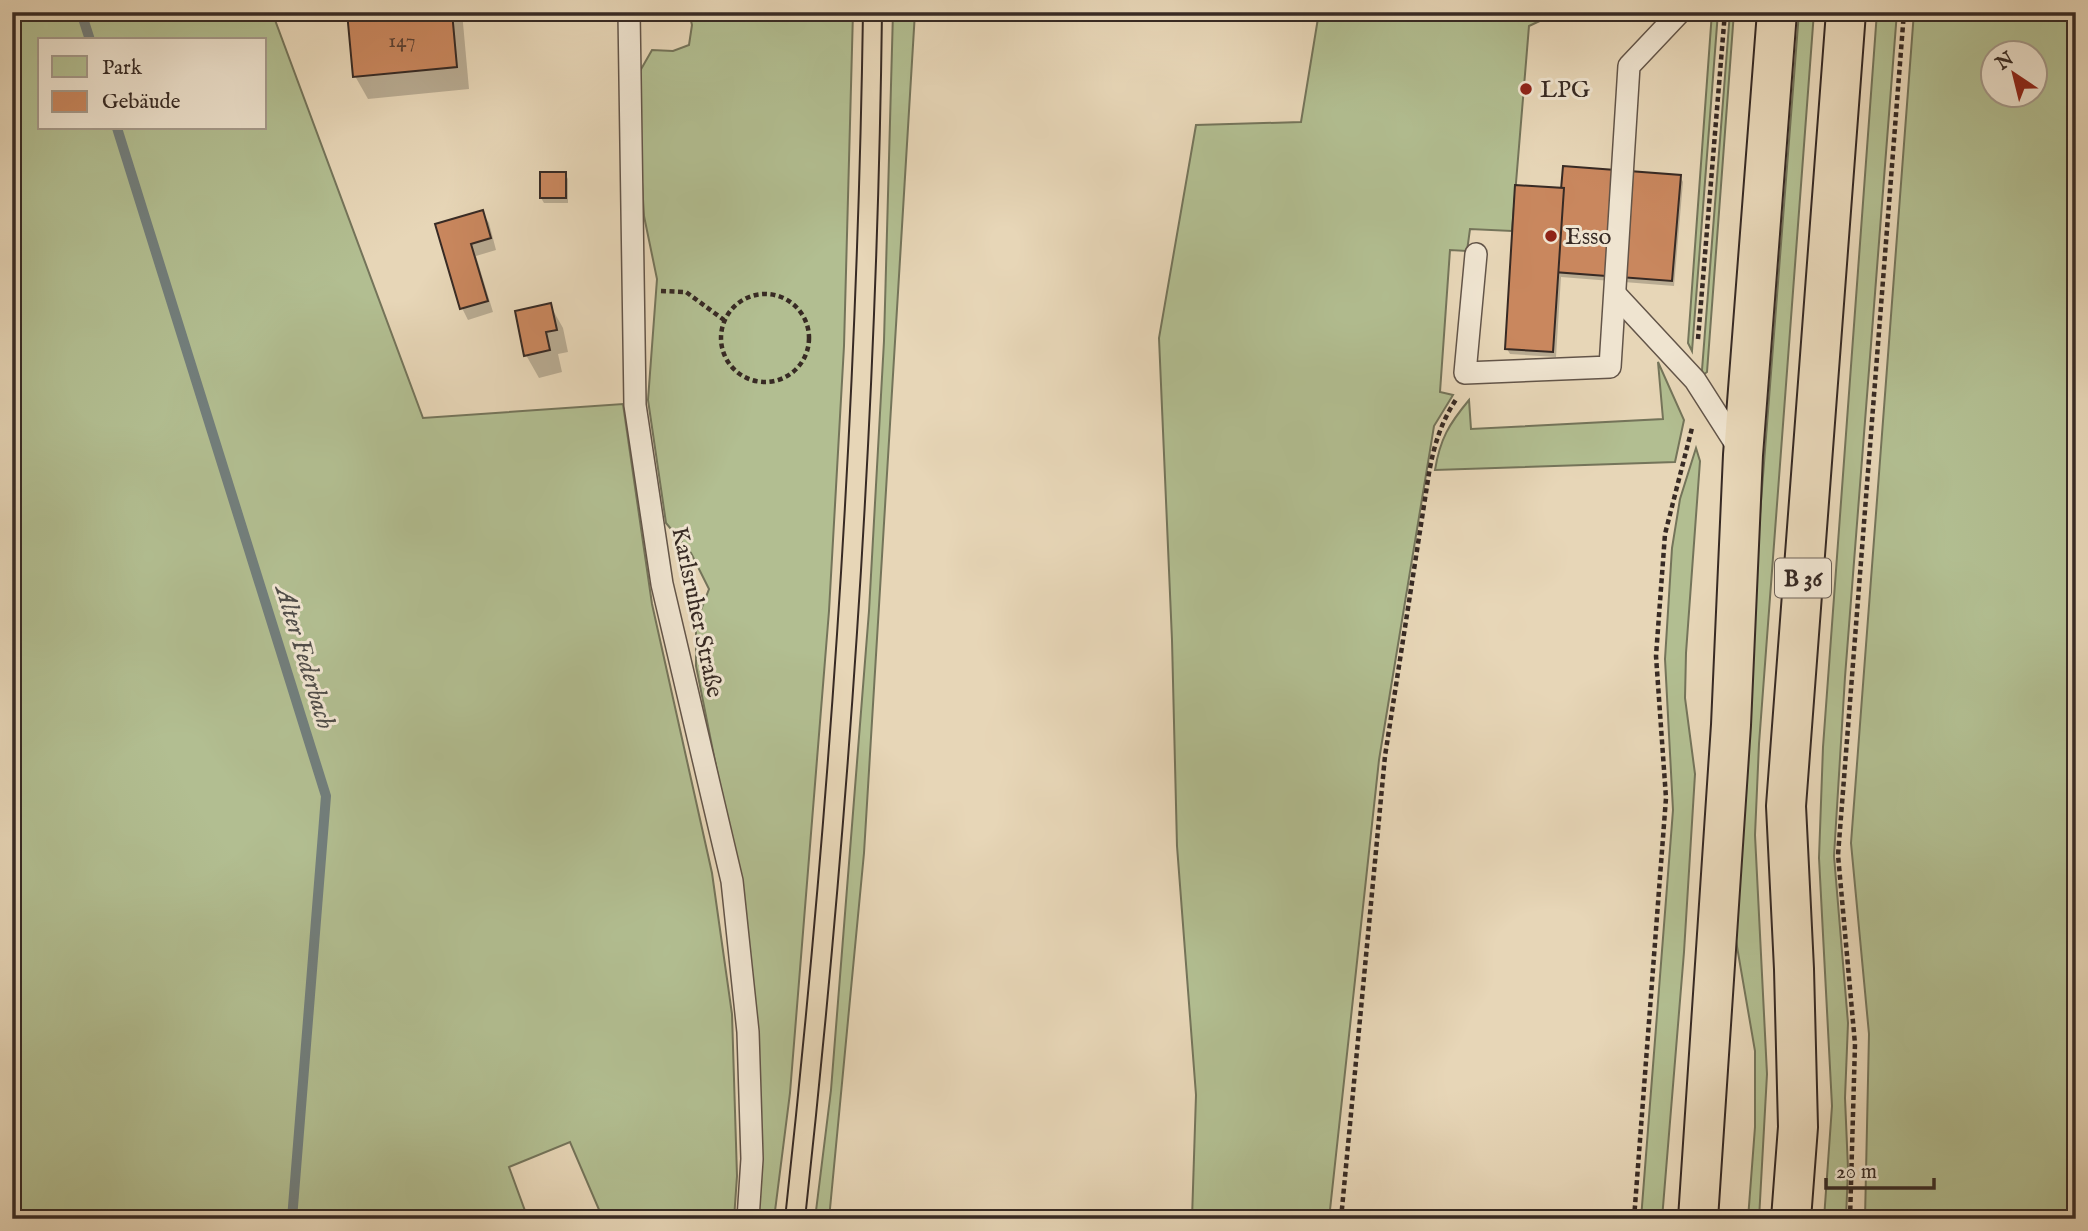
<svg xmlns="http://www.w3.org/2000/svg" width="2088" height="1231" font-family="'IM FELL English',serif">
<style>
.green{fill:#b2be91;stroke:#74745a;stroke-width:2;fill-rule:evenodd}
.shadow{fill:#0003}
.lines{fill:none;stroke-linecap:round;stroke-linejoin:round}
.stream{stroke:#727f7d;stroke-width:10}
.building{fill:#c9875e;stroke:#372a24;stroke-width:2}
.service-casing{stroke:#635549;stroke-width:24}
.trunk-casing{stroke:#372a24;stroke-width:42}
.path{stroke:#372a24;stroke-width:4.5;stroke-dasharray:5 3.5;stroke-linecap:butt}
.service{stroke:#efe4d0;stroke-width:21}
.trunk{stroke:#e7d6b7;stroke-width:38}
.tram{stroke:#372a24;stroke-width:2}
.poi-dot{fill:#8f2418;stroke:#efe4d0;stroke-width:2.5}
.labels{text-anchor:middle;stroke-width:6;stroke-linejoin:round;paint-order:stroke}
.number-label{font-size:21px;fill:#5c4132}
.shield{fill:#efe4d0;stroke:#6e6258;stroke-width:2}
.shield-label{font-size:23px;font-weight:bold;fill:#372a24}
.poi-label{font-size:24px;fill:#372a24;stroke:#efe4d0;text-anchor:start}
.street-label{font-size:24px;fill:#372a24;stroke:#efe4d0}
.water-label{font-size:26px;font-style:italic;fill:#504d49;stroke:#efe4d0}
</style>
<rect width="100%" height="100%" fill="#e7d6b7"/>
<filter id="stains"><feTurbulence type="fractalNoise" baseFrequency=".00286" numOctaves="4"/><feColorMatrix values="0 0 0 0 .2 0 0 0 0 .09 0 0 0 0 .02 0 0 0 .5 -.17"/></filter>
<radialGradient id="worn" r=".72"><stop offset=".6" stop-color="#630" stop-opacity="0"/><stop offset="1" stop-color="#630" stop-opacity=".3"/></radialGradient>
<g class="green">
<path d="M12,12h260l151,406 200,-14 29,200 60,269 20,141 5,162 -3,43h-131l-33,-77 -61,25 19,52h-516zM40,40h224v88h-224z"/>
<path d="M689,12h164l-9,334 -15,265 -39,482 -16,126h-15l-20,-338 -43,-215v-43l13,-34 -18,-36 -25,-30 -18,-123 9,-121 -13,-63 -7,-119 3,-26 12,-21 21,1 16,-6 3,-20z"/>
<path d="M893,12h22l-51,841 -35,366h-14l16,-129 38,-479 15,-270z"/>
<path d="M1319,12h240l-30,14 -17,205 -42,-2 -3,22 -17,-1 -10,142 13,3 -19,31 -55,334 -50,459h-137l4,-124 -19,-249 -5,-206 -13,-302 37,-213 105,-3z"/>
<path d="M1712,12h6l-26,339 -4,-8z"/>
<path d="M1730,12h4l-27,360 -4,3 -1,-5z"/>
<path d="M1799,12h15l-55,732 -4,91 12,239 -8,145h-11l7,-92v-76l-20,-116 22,-382z"/>
<path d="M1877,12h20l-52,665 -11,179 14,167 -3,75 3,71 -2,50h-22l8,-113 -13,-248 4,-111z"/>
<path d="M1914,12h162v1207h-211l4,-185 -18,-191zM1994,52h42v42h-42z"/>
<path d="M1658,362l26,58 -9,42 -240,8c5,-31 14,-46 34,-70l2,29 192,-10z"/>
<path d="M1696,448l4,13 -14,192 -1,45 10,76 -11,178 -22,267h-21l32,-409 -8,-151 7,-111 8,-49z"/>
</g>
<g class="shadow">
<path d="M349,12h113l7,77 -101,10 -13,-23z"/>
<path d="M565,173l3,6v24h-24l-3,-5z"/>
<path d="M1680,176l3,6 -9,104 -113,-9 -5,80 -46,-3 -3,-5 56,-159z"/>
<path d="M482,212l7,11 7,27 -20,6 17,56 -25,8 -6,-12 -25,-83z"/>
<path d="M550,305l13,23 5,24 -10,2 4,18 -23,6 -13,-23z"/>
</g>
<g class="lines">
<g class="stream">
<path d="M81,12l9,28"/>
<path d="M117,128l209,668 -34,423"/>
</g>
</g>
<g class="building">
<path d="M347,12h105l5,55 -104,10z"/>
<path d="M1563,166l118,9 -9,106 -118,-9z"/>
<rect x="540" y="172" width="26" height="26"/>
<path d="M1515,185l49,3 -11,164 -48,-3z"/>
<path d="M483,210l8,28 -20,6 17,57 -28,8 -25,-85z"/>
<path d="M551,303l6,27 -11,2 4,18 -26,6 -9,-45z"/>
</g>
<g class="lines">
<defs>
<g id="service">
<path d="M629,12l6,393 27,179 70,297 16,151 4,127 -4,60"/>
<path d="M1476,254l-11,119 145,-6 19,-301 51,-54"/>
<path d="M1616,295l79,85 46,72"/>
</g>
<g id="trunk">
<path d="M1698,1219l33,-494 12,-270 34,-443"/>
<path d="M1791,1219l7,-92 -4,-158 -8,-163 60,-794"/>
</g>
</defs>
<use href="#service" class="service-casing"/>
<use href="#trunk" class="trunk-casing"/>
<g class="path">
<path d="M661,291l25,1 38,28"/>
<circle cx="765" cy="338" r="44"/>
<path d="M1698,339l27,-327"/>
<path d="M1341,1219l44,-463 44,-283c5,-28 12,-51 28,-75"/>
<path d="M1634,1219l32,-421 -10,-142 9,-122 27,-106"/>
<path d="M1850,1219l5,-175 -17,-189 66,-843"/>
</g>
<use href="#service" class="service"/>
<use href="#trunk" class="trunk"/>
<g class="tram">
<path d="M785,1219c44,-401 72,-804 78,-1207"/>
<path d="M805,1219c44,-401 72,-804 77,-1207"/>
</g>
</g>
<g class="poi-dot">
<circle cx="1526" cy="89" r="7"/>
<circle cx="1551" cy="236" r="7"/>
</g>
<g class="labels">
<g class="number-label">
<text x="402" y="47">147</text>
</g>
<rect class="shield" x="1775" y="558.5" width="56" height="39" rx="5"/>
<g class="shield-label">
<text x="1803" y="586">B 36</text>
</g>
<g class="poi-label">
<text x="1540" y="97">LPG</text>
<text x="1565" y="244">Esso</text>
</g>
<g class="street-label">
<text transform="translate(698 612) rotate(78)" y="8">Karlsruher Straße</text>
</g>
<g class="water-label">
<text transform="translate(306 657) rotate(73)" y="9">Alter Federbach</text>
</g>
</g>
<rect width="2088" height="1231" fill="none" stroke="#e7d6b7" stroke-width="42"/>
<rect x="14" y="14" width="2060" height="1203" fill="none" stroke="#372a24" stroke-width="3.5"/>
<rect x="21" y="21" width="2046" height="1189" fill="none" stroke="#372a24" stroke-width="2"/>
<rect x="38" y="38" width="228" height="91" fill="#efe4d0" stroke="#a59a8b" stroke-width="2"/>
<rect x="52" y="56" width="35" height="21" fill="#b2be91" stroke="#a59a8b" stroke-width="2"/>
<text x="102" y="74" font-size="21" fill="#372a24">Park</text>
<rect x="52" y="91" width="35" height="21" fill="#c9875e" stroke="#a59a8b" stroke-width="2"/>
<text x="102" y="108" font-size="21" fill="#372a24">Gebäude</text>
<g transform="translate(2014 74) rotate(325)"><circle r="33" fill="#efe4d0" stroke="#a59a8b" stroke-width="2"/>
<path d="M0-5L12 26L0 18L-12 26Z" fill="#8f2418"/>
<text y="-10" font-size="19" font-weight="bold" text-anchor="middle" fill="#372a24">N</text>
</g>
<path d="M1826 1178v10h108v-10" fill="none" stroke="#372a24" stroke-width="3.5"/>
<text x="1836" y="1178" font-size="21" fill="#372a24" stroke="#efe4d0" stroke-width="5" paint-order="stroke">20 m</text>
<rect width="100%" height="100%" filter="url(#stains)"/>
<rect width="100%" height="100%" fill="url(#worn)"/>
</svg>
